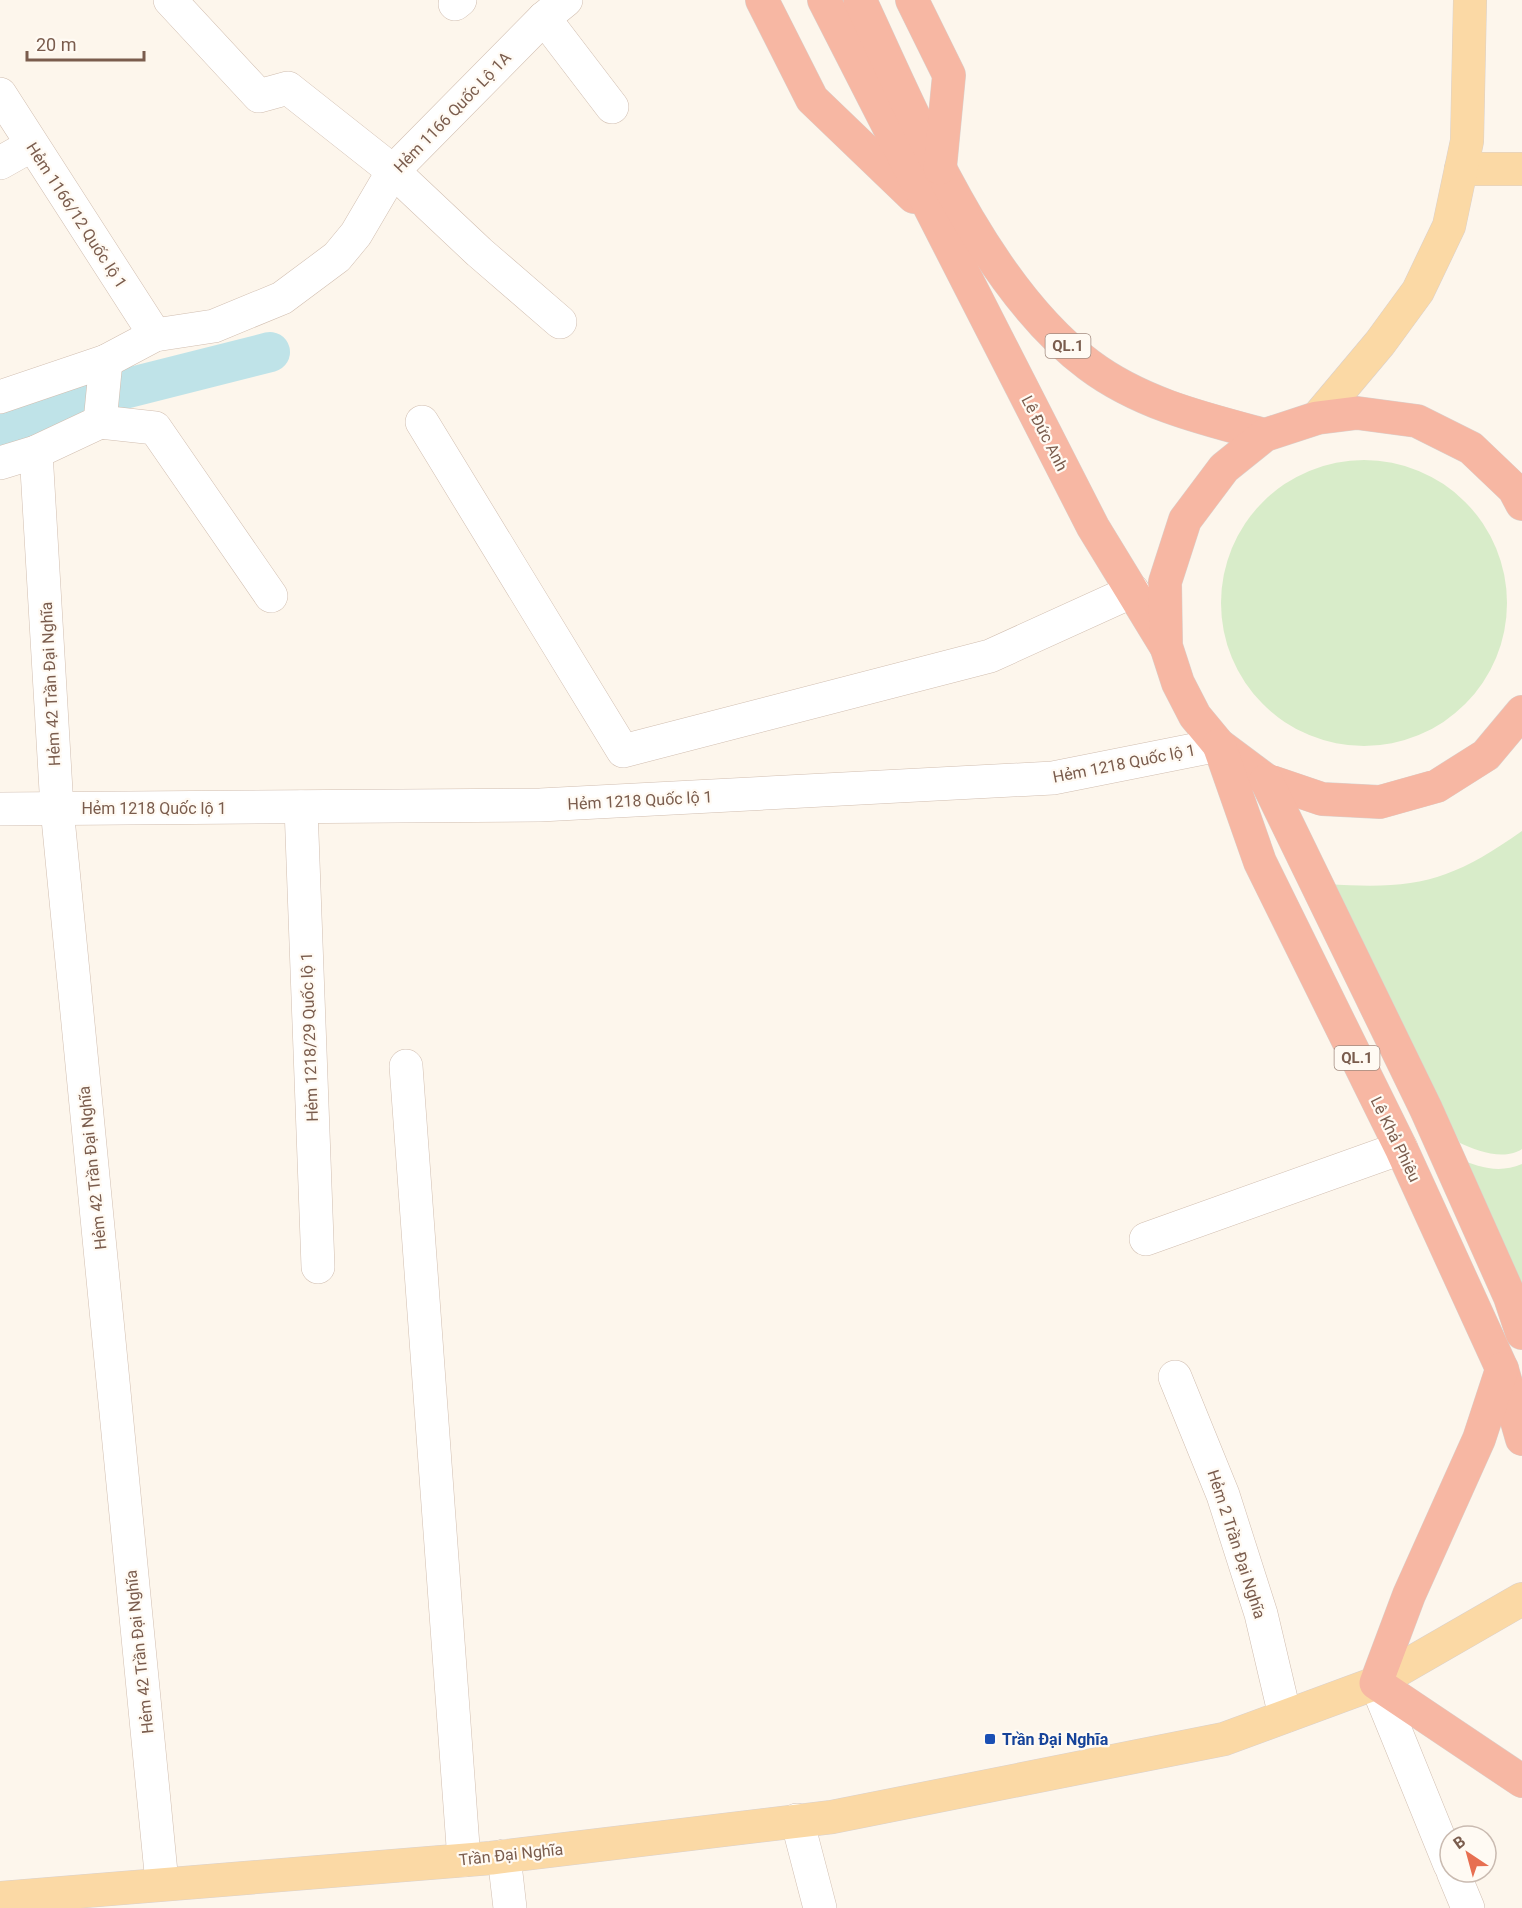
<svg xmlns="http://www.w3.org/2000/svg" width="1522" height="1908" font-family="Roboto,sans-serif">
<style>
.green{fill:#d8ecc9}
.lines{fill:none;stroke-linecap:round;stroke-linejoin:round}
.canal{stroke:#bfe3e8;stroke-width:40}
.minor-casing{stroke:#d1beb0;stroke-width:34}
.major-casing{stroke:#dad1cd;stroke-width:34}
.highway-casing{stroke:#dad1cd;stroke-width:34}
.minor{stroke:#fff;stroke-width:33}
.major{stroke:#fbd9a5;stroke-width:33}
.highway{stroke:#f7b7a3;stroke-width:33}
.transit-dot{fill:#1a4fb4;stroke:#fffaf3;stroke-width:2}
.labels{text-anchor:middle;stroke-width:4.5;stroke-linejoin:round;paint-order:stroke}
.shield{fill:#fffaf3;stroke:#a28b7f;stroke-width:1.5}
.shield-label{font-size:15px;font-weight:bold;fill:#7a5c4d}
.street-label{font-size:16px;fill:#7a5c4d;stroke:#fffaf3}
.transit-label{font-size:16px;font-weight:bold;fill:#164399;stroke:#fffaf3;text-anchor:start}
</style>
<rect width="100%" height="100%" fill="#fdf6ec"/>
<g class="green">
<circle cx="1364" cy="603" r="143"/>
<path d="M1522,831v318c-18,12 -45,2 -62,-6l-133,-259c88,6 123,-2 195,-53z"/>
<path d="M1456,1158c24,9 42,16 66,6v134z"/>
</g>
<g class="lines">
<path class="canal" d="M0,430l92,-33 178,-45"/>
<defs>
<g id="minor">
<path d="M170,0l89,96 29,-8 105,83 86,81 81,70"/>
<path d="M455,4l5,-4"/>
<path d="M544,18l68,89"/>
<path d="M0,94l155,241"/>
<path d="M0,163l32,-18"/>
<path d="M0,397l106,-36 49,-26 59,-9 68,-28 55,-41 19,-23 37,-63 151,-153 22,-18"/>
<path d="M100,422l6,-61"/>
<path d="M422,422l201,329 367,-95 143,-65"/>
<path d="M36,452l21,356 105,1075"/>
<path d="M0,463l36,-11 64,-30 55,6 116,168"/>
<path d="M301,807l17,460"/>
<path d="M0,809l540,-4 513,-27 166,-33"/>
<path d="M406,1066l58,794"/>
<path d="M1146,1239l255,-91"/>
<path d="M1175,1377l48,118 38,119 24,102"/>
<path d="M1376,1683l74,182"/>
<path d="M797,1820l23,88"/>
<path d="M504,1856l6,52"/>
<path d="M1453,1872l15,36"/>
</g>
<g id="major">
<path d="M1461,169h61"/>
<path d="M1317,418l63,-75 38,-52 31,-65 18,-85 3,-141"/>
<path d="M0,1898l491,-40 341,-41 392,-78 152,-56 146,-84"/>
</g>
<g id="highway">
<path d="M762,0l50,99 102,98"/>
<path d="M824,0l269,527 72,118"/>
<path d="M860,0c55,118 123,286 229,365 52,39 116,54 176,70"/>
<path d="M912,0l37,75 -9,93"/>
<path d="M1522,504l-8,-15 -43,-41 -54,-27 -60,-8 -40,5 -52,17 -41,33 -39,52 -20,62 1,64 12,37 17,33 24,29 47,35 56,19 58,3 57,-16 49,-31 36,-43"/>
<path d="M1219,745l41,117 141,286 101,221 20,70"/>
<path d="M1266,780l160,329 84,188 12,36"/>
<path d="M1502,1369l-23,70 -70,156 -33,88 146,98"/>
</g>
</defs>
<use href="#minor" class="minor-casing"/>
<use href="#major" class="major-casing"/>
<use href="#highway" class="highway-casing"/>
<use href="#minor" class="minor"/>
<use href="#major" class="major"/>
<use href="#highway" class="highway"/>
</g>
<rect class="transit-dot" x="984" y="1733" width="12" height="12" rx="3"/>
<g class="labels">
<g class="shield">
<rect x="1045.5" y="334" width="45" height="24" rx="4.5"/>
<rect x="1334.5" y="1046" width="45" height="24" rx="4.5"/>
</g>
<g class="shield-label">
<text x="1068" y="351">QL.1</text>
<text x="1357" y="1063">QL.1</text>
</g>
<g class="street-label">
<text transform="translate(452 112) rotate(-46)" y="6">Hẻm 1166 Quốc Lộ 1A</text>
<text transform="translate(77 215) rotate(57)" y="6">Hẻm 1166/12 Quốc lộ 1</text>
<text transform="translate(1045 433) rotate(63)" y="6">Lê Đức Anh</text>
<text transform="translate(50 684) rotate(-93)" y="6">Hẻm 42 Trần Đại Nghĩa</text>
<text transform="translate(1124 763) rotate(-11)" y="6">Hẻm 1218 Quốc lộ 1</text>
<text transform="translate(640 800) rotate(-3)" y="6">Hẻm 1218 Quốc lộ 1</text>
<text x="154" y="814">Hẻm 1218 Quốc lộ 1</text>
<text transform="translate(309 1037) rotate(-92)" y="6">Hẻm 1218/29 Quốc lộ 1</text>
<text transform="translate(1396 1139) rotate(64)" y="6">Lê Khả Phiêu</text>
<text transform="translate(92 1168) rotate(-96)" y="6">Hẻm 42 Trần Đại Nghĩa</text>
<text transform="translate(1237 1544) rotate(72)" y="6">Hẻm 2 Trần Đại Nghĩa</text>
<text transform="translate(139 1652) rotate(-96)" y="6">Hẻm 42 Trần Đại Nghĩa</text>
<text transform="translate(511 1854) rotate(-6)" y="6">Trần Đại Nghĩa</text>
</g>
<g class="transit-label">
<text x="1002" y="1745">Trần Đại Nghĩa</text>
</g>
</g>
<g transform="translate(1468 1854) rotate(324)"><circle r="28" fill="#fffaf3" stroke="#cabbb1" stroke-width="1.5"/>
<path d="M0-4.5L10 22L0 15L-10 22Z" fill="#e76f51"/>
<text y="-9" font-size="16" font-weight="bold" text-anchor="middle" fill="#7a5c4d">B</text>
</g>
<path d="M27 51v9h117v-9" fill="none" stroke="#7a5c4d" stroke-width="3"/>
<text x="36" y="51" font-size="18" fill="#7a5c4d" stroke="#fffaf3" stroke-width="4.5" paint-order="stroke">20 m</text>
</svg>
